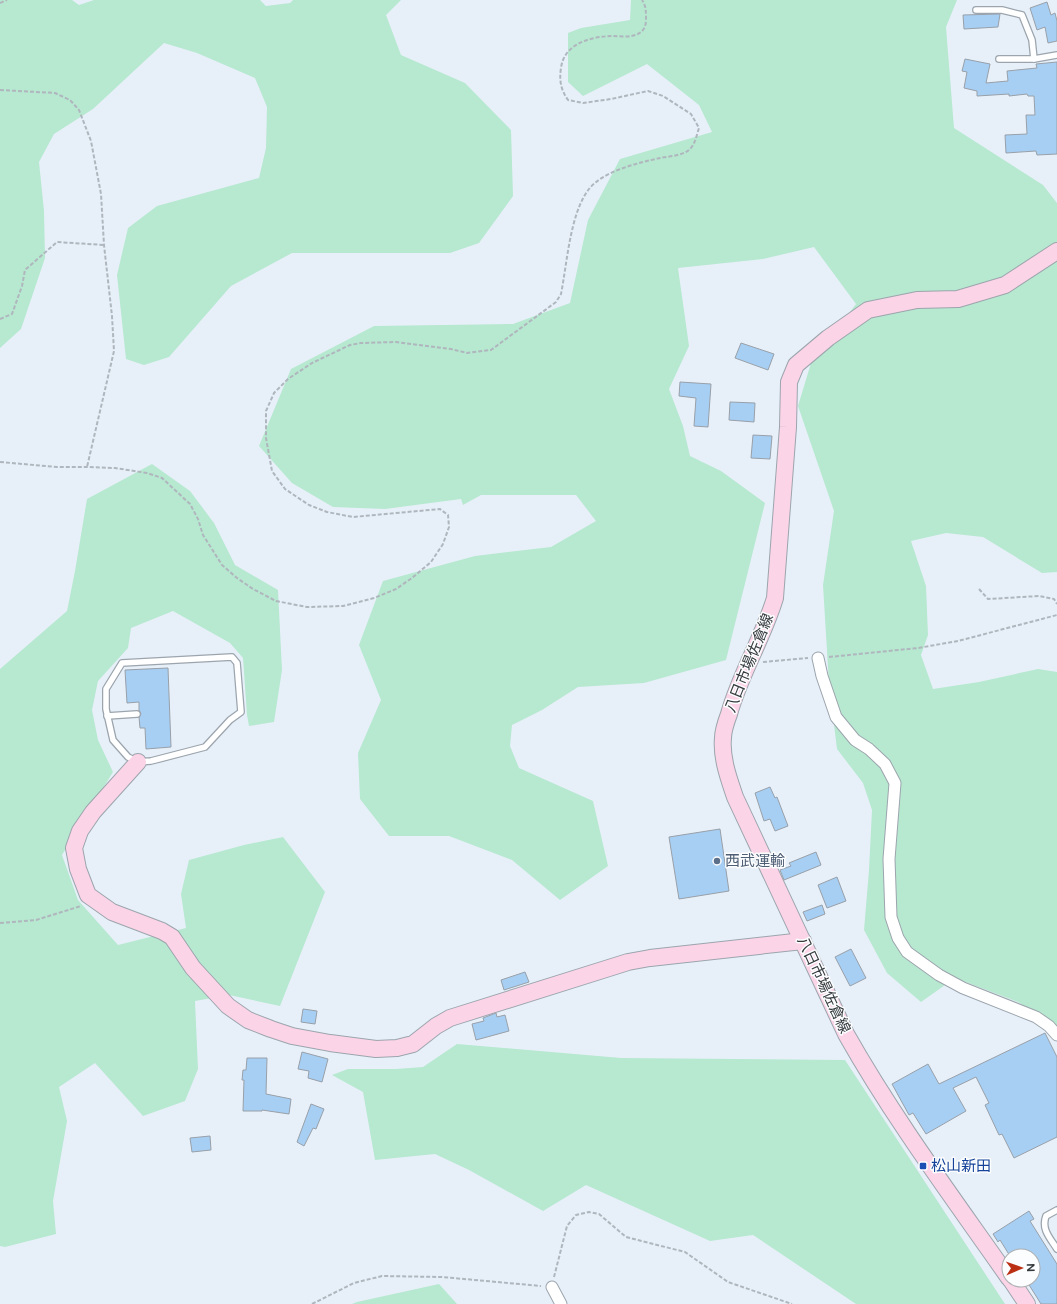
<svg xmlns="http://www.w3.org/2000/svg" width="1057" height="1304" font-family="Figtree,'Noto Sans JP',sans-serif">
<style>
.green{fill:#b7e8d0}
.building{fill:#a7cff4;stroke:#98a0a9}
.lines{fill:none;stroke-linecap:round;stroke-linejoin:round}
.lane-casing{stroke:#9ca5ad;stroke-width:8}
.street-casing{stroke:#9ca5ad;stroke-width:13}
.secondary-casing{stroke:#9ca5ad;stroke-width:18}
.path{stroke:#afb6bd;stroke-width:2;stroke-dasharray:4 2;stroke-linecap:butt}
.lane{stroke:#fff;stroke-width:5.5}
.street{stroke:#fff;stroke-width:11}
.secondary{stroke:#fcd4e7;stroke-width:16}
.service-dot{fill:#5c6f8a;stroke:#fbfdfe;stroke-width:1.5}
.transit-dot{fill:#1a4fb4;stroke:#fbfdfe;stroke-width:1.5}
.labels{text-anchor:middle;stroke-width:3;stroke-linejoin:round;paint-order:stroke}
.street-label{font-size:15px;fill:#363a3d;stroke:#fbfdfe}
.service-label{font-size:15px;fill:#4e5e75;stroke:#fbfdfe;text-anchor:start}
.transit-label{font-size:15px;fill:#164399;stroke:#fbfdfe;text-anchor:start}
</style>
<rect width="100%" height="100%" fill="#e7f0f9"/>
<g class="green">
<path d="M0,0h72l7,5 15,-5h166l6,6 24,-3 3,-3h108l-15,15 15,40 64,28 46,47 2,66 -34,47 -29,10h-158l-61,33 -62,71 -25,8 -18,-6 -9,-84 11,-47 29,-22 102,-28 7,-30 1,-41 -12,-29 -58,-25 -33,-10 -71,66 -39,25 -15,28 5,49 1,47 -24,71 -21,19z"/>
<path d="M631,0h326l-11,27 8,101 89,57 14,18v369l-15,1 -59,-36 -37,-4 -35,8 15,45 2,49 -7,20 12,34 46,-7 59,-13 19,3v356l-39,-26 -63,-24 -34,24 -34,-29 -23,-43 5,-60 3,-60 -9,-27 -26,-34 -8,-65 -6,-99 11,-74 -36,-105 13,-43 45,-59 -42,-57 -51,12 -85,9 11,78 -20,43 14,37 7,30 31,15 44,32 -39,157 -82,23 -66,4 -36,23 -30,15 -2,21 9,22 74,33 15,65 -48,34 -48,-40 -63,-24h-60l-29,-37 -2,-46 23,-53 -22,-55 24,-64 92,-25 76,-9 45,-26 -20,-26h-95l-18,10 -2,-6 -76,10 -52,-2 -41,-24 -33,-37 32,-77 83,-43 139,-2 57,-21 18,-83 32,-61 92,-27 -13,-27 -52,-41 -64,32 -15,-14v-49l13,-5 49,-8z"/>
<path d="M152,464l38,27 24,32 21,42 43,25 4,80 -8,52 -25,4 -2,-11 -4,-57 -13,-15 -57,-32 -42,17 -3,20 -30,33 -6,29 6,30 15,32 -51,83 16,45 40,45 68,-17 -5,-34 8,-34 55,-15 39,-8 42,55 -45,114 -51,-11 -34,6 3,68 -13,32 -42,15 -48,-53 -36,24 8,34 -14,80 3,33 -51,13 -5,-1v-577l67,-58 8,-40 12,-72z"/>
<path d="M457,1044l164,14 224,2 160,244h-149l-103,-69 -43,6 -124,-56 -43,26 -74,-41 -34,-16 -60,6 -12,-68 -31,-17 16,-6h48l27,-2z"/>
<path d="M439,1284l18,20h-105l5,-2z"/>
</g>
<g class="building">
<path d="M1047,2l4,13 4,-2 2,8v20l-9,2 -3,-16 -8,3 -7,-22z"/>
<path d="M1000,14l-2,13 -34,2 -1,-14z"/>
<path d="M965,59l25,5 -4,19 22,-2 -1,-10 30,-3 -1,-4 21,-2v92l-20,1 -1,-4 -30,2 -1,-18 22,-1 -1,-19h9l-1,-19h-6l-1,-2 -18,2v-2l-32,2v-5l-13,-3 3,-16 -5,-1z"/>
<path d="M741,343l33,11 -6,16 -33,-12z"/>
<path d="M680,382l31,2 -3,43 -14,-1 2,-28 -17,-2z"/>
<path d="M730,402l25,1 -1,19 -25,-2z"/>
<path d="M753,435l19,1 -2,23 -19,-1z"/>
<path d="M168,668l3,79 -25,2 -1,-21h-5l-1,-11 2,-3 -2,-4v-8l-12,1 -2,-33z"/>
<path d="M770,787l5,11 2,-1 11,29 -13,5 -5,-12 -6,2 -9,-28z"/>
<path d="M720,829l9,62 -50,8 -10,-62z"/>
<path d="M816,852l5,13 -37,15 -4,-10 11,-4 -2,-3z"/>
<path d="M837,877l9,24 -19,7 -9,-23z"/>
<path d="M822,905l3,9 -18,7 -4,-9z"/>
<path d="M851,949l15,29 -16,8 -15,-29z"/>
<path d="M525,972l4,10 -25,8 -3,-10z"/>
<path d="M303,1009l14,2 -2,13 -14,-2z"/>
<path d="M496,1013l1,4 8,-2 4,16 -33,9 -4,-16 12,-3 -1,-3z"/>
<path d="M1045,1033l12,24v80l-43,21 -12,-24 -3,1 -14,-30 4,-2 -13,-26 -23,11 13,23 -40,23 -13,-21 -4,2 -17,-31 36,-20 11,20z"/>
<path d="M302,1052l26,7 -6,23 -14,-4 1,-7 -11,-2z"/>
<path d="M247,1058h20l-1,36 25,5 -2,15 -27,-4v1h-19l1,-31h-2l1,-10h3z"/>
<path d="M311,1104l13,5 -8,20 -3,-1 -9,18 -7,-4z"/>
<path d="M210,1136l1,14 -19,2 -2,-14z"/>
<path d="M1029,1211l5,8 -4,2 27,43v40h-16l-15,-24h7v-24h-23l-10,-16 -2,2 -5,-8z"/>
</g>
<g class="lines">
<defs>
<g id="lane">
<path d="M976,10h26l20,5 10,25 2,19"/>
<path d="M999,59h35l23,-4"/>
<path d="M232,657l5,6 4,49 -11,8 -25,27 -54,14 -13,1 -10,-5 -15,-17 -7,-31v-20l16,-26z"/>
<path d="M107,716l30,-2"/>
<path d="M1057,1210l-11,6c-5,13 4,22 11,33"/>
</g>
<g id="street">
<path d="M818,658l4,18 14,41 19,23 14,9 16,15 10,19 -6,76 2,58 7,21 9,14 32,23 24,13 73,29 13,9 8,9"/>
<path d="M552,1287l9,17"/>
</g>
<g id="secondary">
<path d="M138,762l-45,50 -13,19 -6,17 4,21 10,26 24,17 50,19 10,6 21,31 35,38 20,14 23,9 21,7 38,7 46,6 21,-1 16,-4 23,-18 14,-8 178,-56 22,-4 153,-17"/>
<path d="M1009,1278c-56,-80 -115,-159 -163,-244l-111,-237c-6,-18 -14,-39 -12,-59 0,-8 3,-16 6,-24 11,-40 34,-76 46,-116l13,-171 1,-45 7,-17 32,-27 40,-28 49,-10 41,-1 47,-14 52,-34"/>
<path d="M1011,1280l16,24"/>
</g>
</defs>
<use href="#lane" class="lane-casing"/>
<use href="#street" class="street-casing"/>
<use href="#secondary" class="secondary-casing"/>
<g class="path">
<path d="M0,3l7,-3"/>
<path d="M0,90l55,3 15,7 9,10 12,31 10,53 3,51 8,71 2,35 -27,116"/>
<path d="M0,319l12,-5 10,-28 3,-16 32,-28 47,3"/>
<path d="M0,462l57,5h30l28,1 32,5 15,5 28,26 8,15 5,16 19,30 15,13 16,11 23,12 31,6 36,-1 31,-8 22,-9 16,-11 19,-16 12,-18 6,-17 -1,-12 -8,-6 -87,8 -26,-5 -18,-7 -24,-16 -13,-18 -6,-33v-27l8,-18 14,-14 24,-16 38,-18 11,-2 35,-1 55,7 16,4 24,-3 65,-48 5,-8c6,-30 9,-81 28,-105 14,-18 49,-26 71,-31 10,-2 21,-2 29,-8 6,-5 8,-16 10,-22l-8,-14 -28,-18 -15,-5 -37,8 -28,4 -15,-3c-7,-10 -9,-19 -7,-32 3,-24 28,-31 50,-32 11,0 24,3 32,-6 3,-4 3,-8 3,-12 0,-7 0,-12 -4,-18"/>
<path d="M979,589l9,10 51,-3 15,3 3,5"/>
<path d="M829,657l89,-9 40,-7 99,-26"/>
<path d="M763,662l45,-4"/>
<path d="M0,923l36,-3 45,-14"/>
<path d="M554,1277l13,-51 9,-11 13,-3 10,2 27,23 59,15 43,30 64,22"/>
<path d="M312,1304l42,-21 28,-7 60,1 99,9"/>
</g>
<use href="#lane" class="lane"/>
<use href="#street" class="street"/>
<use href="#secondary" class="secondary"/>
</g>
<circle class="service-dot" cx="717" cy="861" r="4"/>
<rect class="transit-dot" x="919" y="1162" width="8" height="8" rx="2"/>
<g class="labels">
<g class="street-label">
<text transform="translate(749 663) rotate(-68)" y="5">八日市場佐倉線</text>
<text transform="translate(824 985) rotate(65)" y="5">八日市場佐倉線</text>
</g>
<g class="service-label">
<text x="725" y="866">西武運輸</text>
</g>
<g class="transit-label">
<text x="931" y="1171">松山新田</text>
</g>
</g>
<g transform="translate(1021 1268) rotate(88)"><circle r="19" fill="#fbfdfe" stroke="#acafb1"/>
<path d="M0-3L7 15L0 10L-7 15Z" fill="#bb3015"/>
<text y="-6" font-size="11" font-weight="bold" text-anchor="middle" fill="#363a3d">N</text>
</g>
</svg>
